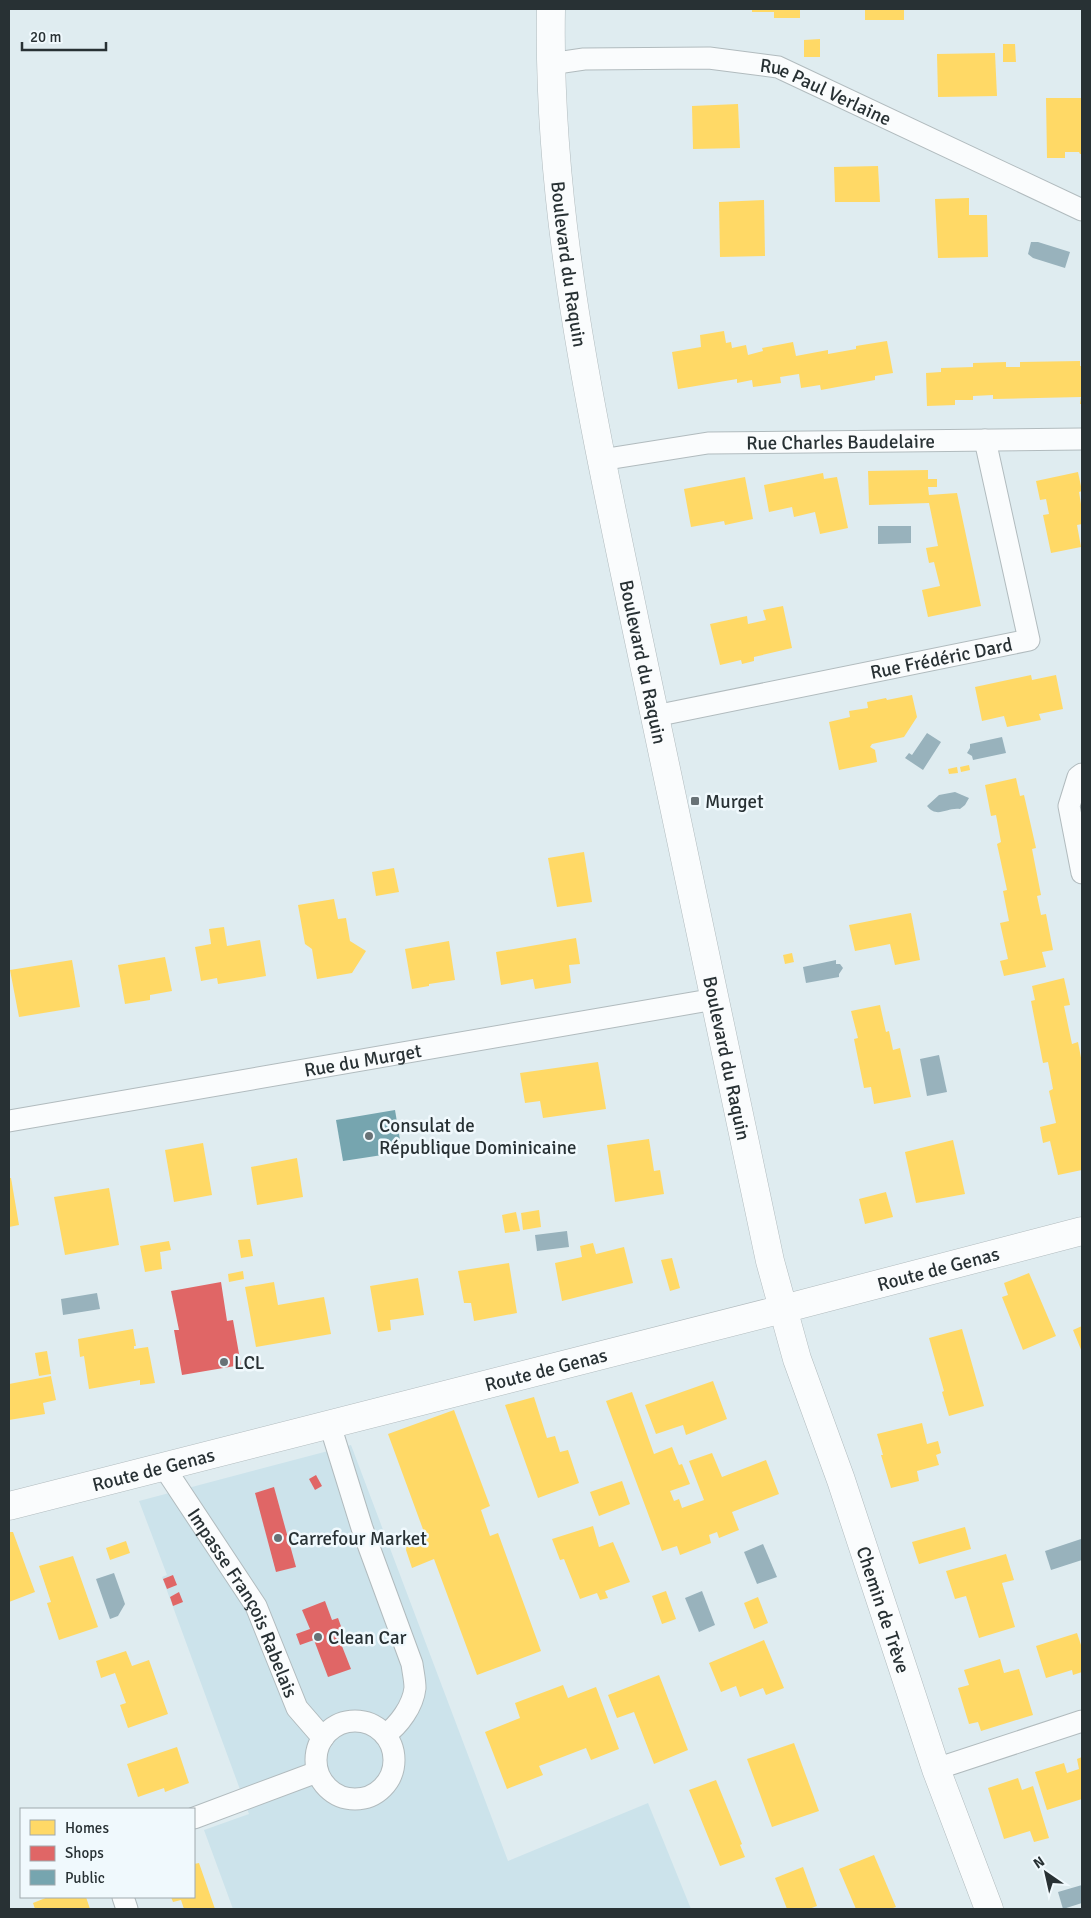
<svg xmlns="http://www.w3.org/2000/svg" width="1091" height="1918" font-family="Signika,sans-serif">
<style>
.built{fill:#cce3eb}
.water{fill:#98b2bc}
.homes{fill:#ffd966}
.shops{fill:#e06666}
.public{fill:#76a5af}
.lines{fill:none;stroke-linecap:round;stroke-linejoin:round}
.minor-casing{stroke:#b1bbbe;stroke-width:23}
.tertiary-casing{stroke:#b1bbbe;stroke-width:29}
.minor{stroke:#fafcfd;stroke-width:21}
.tertiary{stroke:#fafcfd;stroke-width:28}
.poi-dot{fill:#687276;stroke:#f0f9fd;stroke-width:2}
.labels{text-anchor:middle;stroke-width:5;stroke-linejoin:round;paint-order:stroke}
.street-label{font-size:19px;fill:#283134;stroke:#f0f9fd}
.poi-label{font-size:19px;fill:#283134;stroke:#f0f9fd;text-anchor:start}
</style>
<rect width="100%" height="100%" fill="#dfecf0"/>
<path class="built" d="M351,1445l157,416 140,-58 43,106h-458l-29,-79 45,-16 -87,-237 5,-2 -28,-74z"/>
<g class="water">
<path d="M1031,242h7l32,10 -5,16 -32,-10 -5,-4z"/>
<path d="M878,526h33v17l-33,1z"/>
<path d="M927,733l14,9 -18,28 -18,-12 4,-5 3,2z"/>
<path d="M1002,737l4,16 -33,7 -1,-4 -5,-3 3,-5v-4z"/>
<path d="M955,792l14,6 -4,7 -5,4c-13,-2 -23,10 -33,-3l12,-11z"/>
<path d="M836,960v4h4l3,4 -4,6v3l-33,6 -3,-16z"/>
<path d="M939,1055l8,37 -20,4 -7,-37z"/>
<path d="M567,1231l2,16 -32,4 -2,-16z"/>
<path d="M97,1293l3,16 -37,6 -2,-16z"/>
<path d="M1081,1539l1,21 -31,10 -6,-19z"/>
<path d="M763,1544l14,33 -20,7 -13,-32z"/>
<path d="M114,1573l11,31 -7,12 -8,3 -14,-40z"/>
<path d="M702,1591l13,34 -16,7 -14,-34z"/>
<path d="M1082,1885v18l-19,6 -5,-17z"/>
</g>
<g class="homes">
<path d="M752,9h48v9h-26v-6h-22z"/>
<rect x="865" y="9" width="39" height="11"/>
<path d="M820,39v18h-16v-17z"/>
<path d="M1003,44h12l1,18h-13z"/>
<path d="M995,53l2,43 -59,1 -1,-43z"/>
<path d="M1046,98h36v56h-2l-1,-2h-14v6h-18z"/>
<path d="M738,104l2,44 -47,1 -1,-43z"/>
<path d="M878,166l2,36h-45l-1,-35z"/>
<path d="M969,198v17h18l1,42 -50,1 -3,-59z"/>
<path d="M764,200l1,56 -45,1 -1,-55z"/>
<path d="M724,331l2,12 5,-1 1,6 14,-3 2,10 15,-4 -1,-3 31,-6 3,14 32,-6v4l28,-5v-3l31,-5 6,32 -18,3v4l-54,10 -1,-5 -19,3 -2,-14 -19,3 1,6 -28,4 -1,-7 -15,3v-4l-59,10 -6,-37 29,-5 -1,-12z"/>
<path d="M1080,361v5h2v38h-2l1,-7 -88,2v-4l-20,1v4h-18v5l-28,1 -1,-33 15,-1v-4l32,-1v-4l33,-1v5h14v-5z"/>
<path d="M928,470v9h9v8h-9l1,8 28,-2 24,113 -53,11 -6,-27 18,-4 -6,-24 -5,1 -3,-15 12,-2 -9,-43 -60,2 -1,-34z"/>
<path d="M1078,472l4,19 -3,1 3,18v14l-5,1 4,22 -30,6 -8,-38 6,-1 -3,-15 -6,1 -4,-19z"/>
<path d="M823,473l1,6 13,-2 11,51 -28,6 -5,-22 -21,5 -2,-10 -23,5 -5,-27z"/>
<path d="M745,477l8,42 -28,6 -1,-4 -33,6 -7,-38z"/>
<path d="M783,606l9,42 -38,9v4l-12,3 -1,-4 -21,5 -10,-41 37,-8 1,8 18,-4 -3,-10z"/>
<path d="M1031,675l1,5 24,-5 7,34 -24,5 2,6 -34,7 -3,-11 -22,5 -7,-34z"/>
<path d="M912,695l5,22 -13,20 -32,7 -2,3 5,3 2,12 -38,8 -10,-48 21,-5 -1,-6 19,-3 -1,-6 19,-4 1,2z"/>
<path d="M969,765l1,5 -9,2 -1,-5z"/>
<path d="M957,767l1,6 -9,1 -1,-5z"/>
<path d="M1016,778l4,18 4,-1 12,53 -4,1 9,46 -4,1 4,19 5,-1 7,36 -11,2 4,15 -42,9 -4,-15 8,-2 -8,-36 9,-2 -6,-30 4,-1 -10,-46 4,-2 -5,-27 -5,1 -6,-31z"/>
<path d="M584,852l8,50 -35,5 -9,-49z"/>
<path d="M394,868l5,24 -23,4 -4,-24z"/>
<path d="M334,899l4,20 8,-1 4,23 16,10 -14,22 -35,6 -5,-30 -7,-5 -7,-39z"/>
<path d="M911,913l9,47 -25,5 -5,-21 -35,7 -6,-26z"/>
<path d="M224,927l3,19 33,-6 6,36 -48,8 -1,-6 -16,3 -6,-34 16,-3 -2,-15z"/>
<path d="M576,938l4,26 -11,1 2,18 -36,6 -2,-10 -32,6 -5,-33z"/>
<path d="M449,941l6,39 -26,4v2l-17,3 -7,-40z"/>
<path d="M792,953l2,9 -9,2 -2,-9z"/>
<path d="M165,957l7,34 -22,4v5l-25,4 -7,-39z"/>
<path d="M72,960l8,47 -61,10 -9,-47z"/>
<path d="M1064,978l6,27 -6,1 8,38 6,-2 4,21v107l-24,5 -8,-34 -7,2 -3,-16 16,-4 -7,-32 4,-2 -5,-27 -5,1 -12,-62 4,-1 -3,-14z"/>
<path d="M880,1005l6,27 3,-1 4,19 7,-2 11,49 -37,7 -3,-17 -7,1 -10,-49 4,-1 -7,-27z"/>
<path d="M598,1062l8,47 -63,9 -3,-17 -15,2 -5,-30z"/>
<path d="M649,1139l5,32 6,-1 4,24 -49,8 -8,-57z"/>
<path d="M953,1140l12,54 -49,9 -11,-51z"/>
<path d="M203,1143l9,52 -38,7 -9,-52z"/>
<path d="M297,1158l6,39 -46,8 -6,-38z"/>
<path d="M9,1178h2l8,47 -10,2z"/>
<path d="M109,1188l10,57 -54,10 -11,-58z"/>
<path d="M886,1192l7,25 -28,7 -6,-25z"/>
<path d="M539,1210l2,17 -18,3 -2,-17z"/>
<path d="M516,1212l4,19 -15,2 -3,-18z"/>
<path d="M250,1239l3,17 -12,2 -3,-18z"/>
<path d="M169,1241l2,9 -11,2 2,17 -17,3 -5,-26z"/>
<path d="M593,1243l3,11 28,-7 9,36 -71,18 -7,-38 27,-6 -2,-11z"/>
<path d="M672,1258l8,30 -10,3 -9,-31z"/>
<path d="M509,1263l8,50 -43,8 -3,-18h-7l-6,-32z"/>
<path d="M243,1271l1,8 -15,3 -1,-8z"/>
<path d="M1029,1273l27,63 -33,14 -21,-53 6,-2 -4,-12z"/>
<path d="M418,1278l6,37 -34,5 1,10 -13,2 -8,-46z"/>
<path d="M274,1282l4,23 46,-8 7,37 -75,13 -11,-60z"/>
<path d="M1082,1326v26l-9,-22z"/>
<path d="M133,1329l3,17h-2v3l14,-2 7,36 -15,2v-5l-51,9 -5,-33 -4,1 -2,-18z"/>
<path d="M962,1329l22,77 -35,10 -7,-24 2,-1 -15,-53z"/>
<path d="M47,1351l4,23 -12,2 -4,-23z"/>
<path d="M51,1376l5,24 -13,3 2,11 -36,6v-36z"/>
<path d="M713,1381l14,38 -41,16 -3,-10 -27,9 -11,-29z"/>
<path d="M632,1392l22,62 18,-7 7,18 3,-1 8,20 -20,7 4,10 5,-2 3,9 22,-8 -15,-39 23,-8 10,24 44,-17 13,34 -47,18 7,18 -20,8 -2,-6 -8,3 2,8 -31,12 -3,-9 -15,5 -56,-150z"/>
<path d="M534,1397l13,41 8,-2 5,16 8,-2 11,33 -41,15 -33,-93z"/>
<path d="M454,1410l36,96 -9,4 9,26 8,-3 43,118 -64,24 -43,-116 -22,9 -6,-18 2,-13 16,-5 -36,-98z"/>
<path d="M922,1423l5,21 11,-3 3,12 -5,2 3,10 -22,6 2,10 -28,7 -10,-33h2l-6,-21z"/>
<path d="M622,1481l8,23 -31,12 -9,-24z"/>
<path d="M593,1526l6,21 14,-5 17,40 -25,9 3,7 -8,2 -3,-7 -17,6 -16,-40 -4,1 -8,-21z"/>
<path d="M965,1527l6,22 -52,15 -7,-22z"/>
<path d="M9,1532h4l22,60 -26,10z"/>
<path d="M126,1541l4,12 -20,7 -4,-12z"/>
<path d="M1006,1554l8,26 -12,3 13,44 -36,11 -13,-42 -11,3 -9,-28z"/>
<path d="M73,1556l25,71 -39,13 -12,-37 4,-1 -12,-36z"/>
<path d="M666,1591l10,28 -14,5 -10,-28z"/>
<path d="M758,1597l10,26 -14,6 -10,-26z"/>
<path d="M1077,1633l4,12 1,-1v28l-9,3 -1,-5 -26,8 -10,-32z"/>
<path d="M764,1640l20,48 -18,7 -3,-7 -23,9 -4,-11 -15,6 -12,-29z"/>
<path d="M126,1651l6,15 17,-6 19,54 -40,14 -8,-23 6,-2 -11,-30 -14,5 -5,-17z"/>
<path d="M1000,1659l4,14 15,-4 14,46 -52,16 -3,-9 -9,2 -11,-36 11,-3 -5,-15z"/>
<path d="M659,1675l29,75 -34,14 -20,-52 -17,6 -9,-23z"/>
<path d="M563,1685l5,13 28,-11 23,62 -28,11 -5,-12 -47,18 4,9 -36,14 -22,-57 35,-14 -5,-15z"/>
<path d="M794,1743l25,68 -47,16 -25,-68z"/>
<path d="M177,1747l12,36 -24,9 -1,-4 -26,9 -11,-33z"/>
<path d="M1082,1757v42l-35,11 -12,-38 29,-9 3,10 12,-4 -2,-10z"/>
<path d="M1018,1778l4,12 11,-4 16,52 -15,4 -4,-11 -26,8 -16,-51z"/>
<path d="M716,1780l26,64 -2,1 5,12 -25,9 -31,-76z"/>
<path d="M874,1855l22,52 -6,2h-34l-17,-40z"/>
<path d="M199,1863l16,46h-31l-3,-9 -8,2 -2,-5h23v-33z"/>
<path d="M803,1867l14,39 -8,3h-22l-12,-31z"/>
<path d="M48,1897h38l4,12h-55l-2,-6z"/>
</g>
<g class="shops">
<path d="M221,1282l6,39 6,-1 8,45 -59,10 -8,-45h5l-8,-39z"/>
<path d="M316,1475l6,11 -7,4 -6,-11z"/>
<path d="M274,1487l22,80 -20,5 -21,-79z"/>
<path d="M173,1575l4,10 -10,4 -4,-10z"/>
<path d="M179,1592l4,10 -10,4 -3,-9z"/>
<path d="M325,1601l7,19 6,-2 4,11 -6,2 15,38 -23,8 -14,-37 -14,5 -4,-11 14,-5 -8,-19z"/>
</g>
<path class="public" d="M395,1110l7,42 -59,9 -7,-41z"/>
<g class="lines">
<defs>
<g id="minor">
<path id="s1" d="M550,64l34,-5 125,-1 69,9 304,143"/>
<path id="s2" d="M601,460l107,-17 374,-4"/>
<path id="s3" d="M655,716l374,-76 -44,-200"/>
<path d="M1082,774l-4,3 -9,29 13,67"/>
<path id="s4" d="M9,1121l706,-122"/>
<path d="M330,1425l32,103 50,136c1,8 3,16 3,24 -2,18 -16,37 -30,47"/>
<path id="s5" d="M164,1467l92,139 41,102 26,30"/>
<circle cx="355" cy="1760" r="39"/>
<path d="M936,1769l146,-48"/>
<path d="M194,1818l123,-46"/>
<path d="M123,1897l4,12"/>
</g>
<g id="tertiary">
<path id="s6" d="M551,9c-4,207 42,411 84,613 45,213 90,426 135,639l27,98 44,121 95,289 53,140"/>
<path id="s7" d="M9,1506l774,-197 299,-78"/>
</g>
</defs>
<use href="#minor" class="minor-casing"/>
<use href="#tertiary" class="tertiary-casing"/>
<use href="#minor" class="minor"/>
<use href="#tertiary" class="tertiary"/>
</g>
<g class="poi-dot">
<rect x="690" y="796" width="10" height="10" rx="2.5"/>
<circle cx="369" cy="1136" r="5"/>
<circle cx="224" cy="1362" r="5"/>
<circle cx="278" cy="1538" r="5"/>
<circle cx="318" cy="1637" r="5"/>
</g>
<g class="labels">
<g class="street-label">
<text dy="7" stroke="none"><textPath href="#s1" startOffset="282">Rue Paul Verlaine</textPath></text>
<text dy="7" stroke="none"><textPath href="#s6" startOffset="256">Boulevard du Raquin</textPath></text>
<text dy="7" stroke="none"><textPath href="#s2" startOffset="241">Rue Charles Baudelaire</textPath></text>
<text dy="7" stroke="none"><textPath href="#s3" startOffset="292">Rue Frédéric Dard</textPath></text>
<text dy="7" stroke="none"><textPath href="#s6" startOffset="661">Boulevard du Raquin</textPath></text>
<text dy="7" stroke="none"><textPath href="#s6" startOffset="1066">Boulevard du Raquin</textPath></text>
<text dy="7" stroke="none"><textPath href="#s4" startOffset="359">Rue du Murget</textPath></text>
<text dy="7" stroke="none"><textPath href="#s7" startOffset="959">Route de Genas</textPath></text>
<text dy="7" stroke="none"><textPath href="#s7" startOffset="554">Route de Genas</textPath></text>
<text dy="7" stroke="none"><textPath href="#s7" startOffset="149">Route de Genas</textPath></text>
<text dy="7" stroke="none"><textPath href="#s5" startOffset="158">Impasse François Rabelais</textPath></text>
<text dy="7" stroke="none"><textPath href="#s6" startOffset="1640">Chemin de Trève</textPath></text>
</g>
<g class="poi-label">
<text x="705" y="808">Murget</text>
<text x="379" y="1132">Consulat de<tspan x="379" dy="22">République Dominicaine</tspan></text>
<text x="234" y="1369">LCL</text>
<text x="288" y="1545">Carrefour Market</text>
<text x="328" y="1644">Clean Car</text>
</g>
</g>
<rect width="1091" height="1918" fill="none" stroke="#283134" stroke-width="20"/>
<rect x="20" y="1808" width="175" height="90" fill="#f0f9fd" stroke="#a0a9ad"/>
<rect x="30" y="1820" width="25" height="15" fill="#ffd966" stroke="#a0a9ad"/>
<text x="65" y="1833" font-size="15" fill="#283134">Homes</text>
<rect x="30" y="1846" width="25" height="15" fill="#e06666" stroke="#a0a9ad"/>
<text x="65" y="1858" font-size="15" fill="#283134">Shops</text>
<rect x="30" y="1870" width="25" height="15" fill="#76a5af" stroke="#a0a9ad"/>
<text x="65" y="1883" font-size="15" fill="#283134">Public</text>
<g transform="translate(1046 1873) rotate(326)" stroke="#f0f9fd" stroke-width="4" paint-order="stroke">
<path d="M0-4L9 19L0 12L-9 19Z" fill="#283134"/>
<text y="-8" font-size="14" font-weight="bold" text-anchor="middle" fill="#283134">N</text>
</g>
<path d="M22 42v8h84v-8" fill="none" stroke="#283134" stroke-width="2.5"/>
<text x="30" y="42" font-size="15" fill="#283134" stroke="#f0f9fd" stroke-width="4" paint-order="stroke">20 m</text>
</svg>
